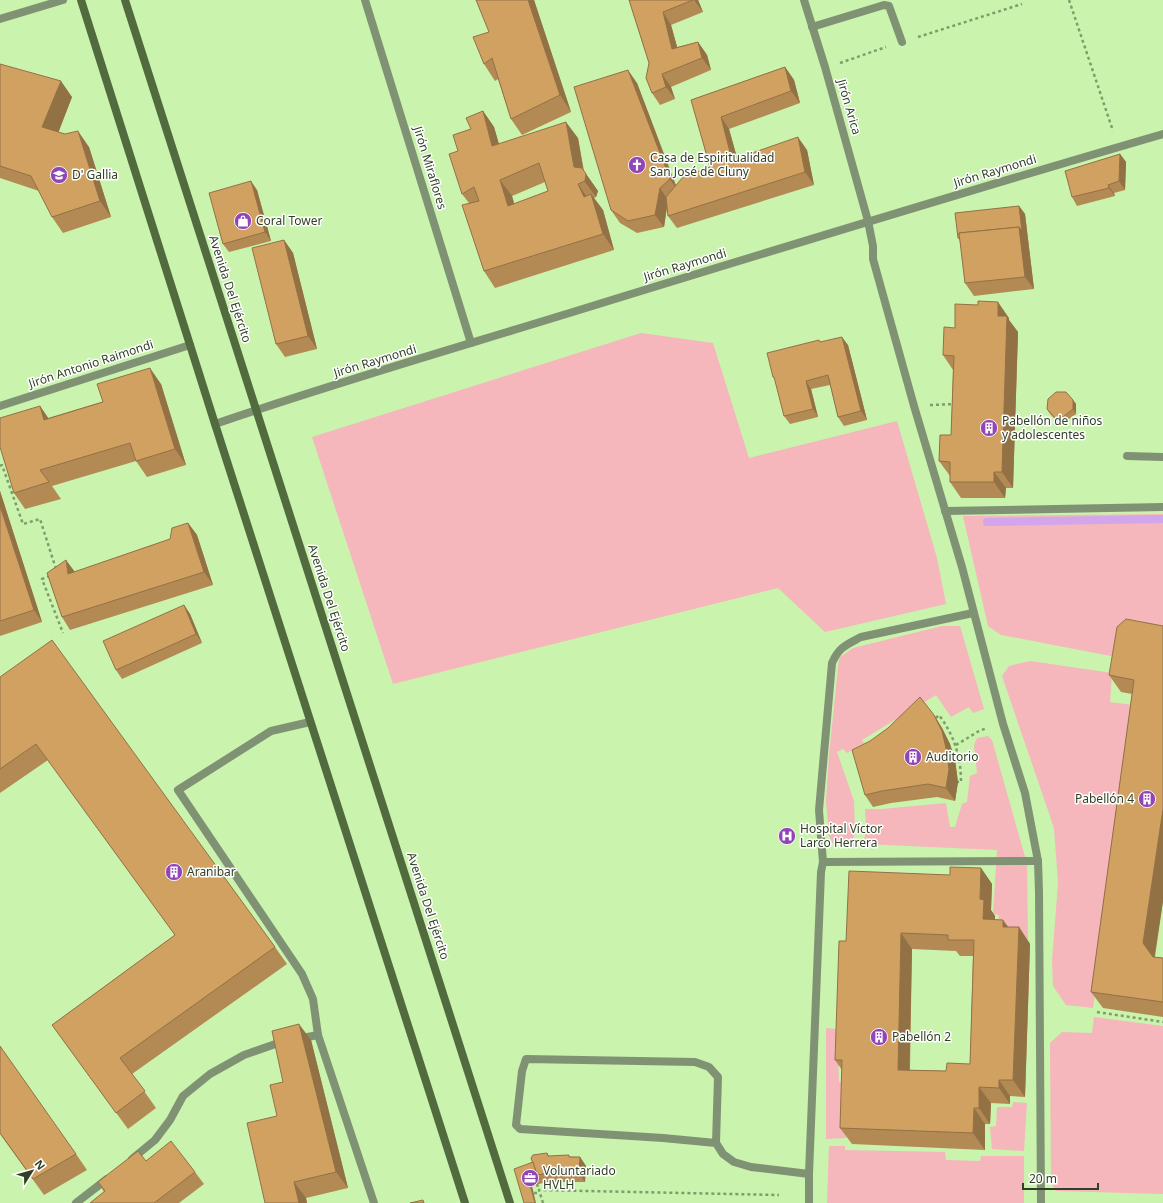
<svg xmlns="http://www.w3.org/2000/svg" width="1163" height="1203" font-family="'Noto Sans',sans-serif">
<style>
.green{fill:#f5b6bc}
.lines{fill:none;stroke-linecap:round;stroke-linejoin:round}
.stream{stroke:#d2a6eb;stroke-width:8}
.path{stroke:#809c6c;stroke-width:2.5;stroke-dasharray:3 3;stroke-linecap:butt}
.lane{stroke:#809274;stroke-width:8}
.street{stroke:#809274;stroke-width:8}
.secondary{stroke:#516b3f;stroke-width:8}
.wall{fill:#b48a54;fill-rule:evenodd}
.shaded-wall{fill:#927145}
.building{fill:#d1a162;stroke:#927145;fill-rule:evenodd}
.labels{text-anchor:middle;stroke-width:3;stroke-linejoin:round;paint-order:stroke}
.street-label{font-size:12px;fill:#314025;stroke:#fff}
.poi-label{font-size:12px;fill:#314025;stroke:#fff;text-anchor:start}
</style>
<rect width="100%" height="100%" fill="#caf3ae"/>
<g class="green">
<path d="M641,333l72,10 36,115 148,-37 40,137 9,46 -121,28 -47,-44 -385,96 -81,-247z"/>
<path d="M1163,514v118l-47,25 -115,-22 -13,-9 -25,-110z"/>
<path d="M942,626h18l24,83 -11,4 -4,-6 -18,10 -15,-22 -74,45 2,3 -17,10 -4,-4 -6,3 17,49 1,29 -4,18 -11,-4h-7l-4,-8 -3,-34 3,-47 10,-97 14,-10z"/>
<path d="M1030,661l82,12 -2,29 23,3 -40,303 -27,-3 -13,-19 -1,-25 6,-78 -4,-55 -52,-152 7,-10z"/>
<path d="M988,736l4,4 35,124 1,76 -11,1 -21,-7 3,-19 -6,-1 4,-64 -133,-6 2,-19 -1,-16h17l64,-6 4,24h5l7,-23 5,-2 3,-26 7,-3 -3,-28 3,-7z"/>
<path d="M1094,1017l69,9v168l-107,-3 -5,-8 -1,-140 12,-11 30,1z"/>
<path d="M826,1028l11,1 2,53 9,-1 -2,57 -20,1z"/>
<path d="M1013,1102l14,1 -3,48 -32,-2 -2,-22 6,-1 1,-19h15z"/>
<path d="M829,1146h16v4l100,2 1,8 34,1 1,-5h43v47h-197z"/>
</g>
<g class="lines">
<path class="stream" d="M987,522l176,-3"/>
<g class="path">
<path d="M1069,0l44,131"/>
<path d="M918,37l104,-33"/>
<path d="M840,63l46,-16"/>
<path d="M930,405l25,-1"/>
<path d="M0,466l2,-1 21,59 17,-5 16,50"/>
<path d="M50,576l-8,3 21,54"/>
<path d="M936,718l3,-3c15,20 22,42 22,67h-3"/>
<path d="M956,745l23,-14 8,-3"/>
<path d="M1097,1012l66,10"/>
<path d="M537,1184l2,6"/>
<path d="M534,1193h6"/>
<path d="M543,1203l-4,-13 240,5"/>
</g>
<g class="lane">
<path d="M812,27l72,-22 5,1 13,36"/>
<path d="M868,221l5,25v13l41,147 48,161 41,157 22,69 13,68 1,31 2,311"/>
<path d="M945,511l218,-4"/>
<path d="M310,722l-39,9 -93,59 124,184 11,25 5,36 56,168"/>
<path d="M823,862l-4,-52 13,-147c7,-16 14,-18 29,-26l112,-24"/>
<path d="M297,1039l21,-4"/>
<path d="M716,1143l-53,-5 -143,-9 -4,-4 6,-54 4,-12 169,3 14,5 9,10 -2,66 7,11 11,8 17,5 58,7"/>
<path d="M132,1159l23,-19 15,-20 13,-24 27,-22 34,-19 40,-14"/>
<path d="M76,1203l31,-24"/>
<path d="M809,1203v-29l12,-302 2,-10 215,-1"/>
</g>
<g class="street">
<path d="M365,0l106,343"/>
<path d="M804,0l21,67 43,154"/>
<path d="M0,19l63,-19"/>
<path d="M0,406l190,-61"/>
<path d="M215,424c119,-41 241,-76 361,-113 195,-60 391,-120 587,-177"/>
<path d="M1127,456l36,1"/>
</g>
<g class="secondary">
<path d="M81,0l134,424 250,779"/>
<path d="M125,0l385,1203"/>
</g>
</g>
<g class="wall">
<path d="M534,0l37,112 -49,23 -11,-16 -13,-40 -3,2 -11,-17 5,-32z"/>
<path d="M629,0h69l5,12 -32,13 6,22 21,-5 9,13 4,15 -40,17 4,12 -15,6 -8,-12 -3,-30z"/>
<path d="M0,64l72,33 -14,35 31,15 22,70 -48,16 -11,-16 -13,-26 -39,-13z"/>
<path d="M785,67l9,13 6,23 -71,26 8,29 70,-8 7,35 -137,43 -9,-12 -1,-9 -3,20 -27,6 -17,-10 -9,-13 26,-127 39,102 34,-18 -19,-67z"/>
<path d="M483,111l11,16 5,17 79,-6 6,33 14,20 -2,6 -2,1 9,12 11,40 -119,38 -11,-17 -15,-68 -7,-9 -4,-43 13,-22zM545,182l3,9 -34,13 -2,-8z"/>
<path d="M1120,154l6,8 -1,28 -11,3 1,3 -38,10 -5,-9z"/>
<path d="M257,190l14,51 -42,11 -6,-8z"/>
<path d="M1019,206l6,8 9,75 -60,7 -9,-13 -5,-42 -2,-3z"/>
<path d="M284,240l9,13 24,96 -32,8 -9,-13z"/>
<path d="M1009,318v2l9,12 -5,156h-7l-1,10h-44l-11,-16v-6l-11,-15 12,-26 2,-65 -10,-15z"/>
<path d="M820,342l28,3 19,75 -23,6 -6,-9 -8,-32 -19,4 7,28 -28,7 -6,-8 -9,-36 -2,-3z"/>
<path d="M161,384l25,81 -39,12 -11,-16 -84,25 9,13 -36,10 -11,-16 26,-87 8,12z"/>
<path d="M1073,400l3,4v10l-10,7 -8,1 -8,-8 -3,-5z"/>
<path d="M0,491l42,131 -42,14z"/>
<path d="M188,523l9,12 16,50 -143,45 -8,-13 12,-45 96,-33z"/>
<path d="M184,605l6,9 12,29 -80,36 -6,-9z"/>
<path d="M1163,626v275l-8,56 8,1v59l-60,-9 -12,-16 41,-298 -11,-2 -12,-17z"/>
<path d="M0,677l275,270 12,17 -155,110 24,34 -28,21 -76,-104 123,-90 -127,-175 -48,33z"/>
<path d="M934,715l8,13 8,16 5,16 3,22 -3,19 -18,-4 -46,6 -18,4 -8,-12z"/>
<path d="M981,868l11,16 -1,26 4,6v4l13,7h11l11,17 -5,153 -15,-1v8l-19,-1 -1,21h-5v26l-133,-6 -12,-16 2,-58 -7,-10 11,-119 104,-66zM912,949l44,2 4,5h13l-3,108 -24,7 -36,-1z"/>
<path d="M311,1040l37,148 -42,10 1,5h-42l12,-87 6,-34z"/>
<path d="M0,1134l76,20 11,16 -43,25z"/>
<path d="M547,1153l2,3 31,1 6,9 -1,16h-31l-11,1 -11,3 -8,17 9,-41z"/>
<path d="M146,1161l49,11 9,12 -25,19h-89l14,-11 -6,-10z"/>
</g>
<g class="shaded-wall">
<path d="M528,0h6l37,112 -11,-17z"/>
<path d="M694,0h4l5,12z"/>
<path d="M663,12l8,13 10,36 -9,-12z"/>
<path d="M698,42l9,13 4,15 -9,-12z"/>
<path d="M785,67l9,13 6,23 -9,-12z"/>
<path d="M628,70l9,13 41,109 -8,-13z"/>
<path d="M662,74l9,13 4,12 -9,-12z"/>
<path d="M61,81l11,16 -18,47 -12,-17z"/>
<path d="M483,111l11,16 10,35 -12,-16z"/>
<path d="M721,117l8,12 12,43 -9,-12z"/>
<path d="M566,122l12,16 7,42 1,-6 12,17 -2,6 -22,-30z"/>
<path d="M78,131l11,16 22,70 -11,-16z"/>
<path d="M798,137l9,13 7,35 -9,-13z"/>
<path d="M1120,154l6,8 -1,28 -6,-9z"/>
<path d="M500,180l12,16 8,27 -12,-17z"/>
<path d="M251,181l6,9 14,51 -6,-9z"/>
<path d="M578,184l11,16 -5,-3z"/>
<path d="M1108,185l6,8 1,3 -6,-8z"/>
<path d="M660,188l8,12 -4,27 -9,-12z"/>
<path d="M591,194l12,16 11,40 -11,-16z"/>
<path d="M1019,206l6,8 9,75 -9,-12 -6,-50z"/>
<path d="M284,240l9,13 24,96 -9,-13z"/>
<path d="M998,302l11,16v2l9,12 -5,156 -11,-16 -4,-156z"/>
<path d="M842,337l6,8 19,75 -6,-9z"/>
<path d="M150,368l11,16 25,81 -11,-16z"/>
<path d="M806,381l5,8 7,28 -5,-8z"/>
<path d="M1073,400l3,4v10l-3,-5z"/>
<path d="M40,406l11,16 -7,-2z"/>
<path d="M994,472l12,16 -1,10 -11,-16z"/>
<path d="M0,491l42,131 -8,-12 -34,-104z"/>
<path d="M188,523l9,12 16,50 -9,-13z"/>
<path d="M66,560l9,12 -7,2z"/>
<path d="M184,605l6,9 12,29 -6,-9z"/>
<path d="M934,715l8,13 8,16 5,16 3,22 -3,19 -9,-13z"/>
<path d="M1163,809v92l-9,58 -11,-16z"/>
<path d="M981,868l11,16 -1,26 4,6v20l-12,-17 -3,-20z"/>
<path d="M1003,920l12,16 -12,-9z"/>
<path d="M1019,927l11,17 -5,153 -12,-17z"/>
<path d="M901,933l11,16 -3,137 -11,-16z"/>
<path d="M299,1024l12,16 37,148 -12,-16z"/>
<path d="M999,1080l11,16v8l-11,-16z"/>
<path d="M979,1087l12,16 -1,21 -11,-16z"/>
<path d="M974,1108l11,16v26l-12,-17z"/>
<path d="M580,1157l6,9 -1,16 -6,-8z"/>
<path d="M529,1181l3,5 4,17h-1z"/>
<path d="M294,1182l12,16 1,5h-8z"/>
</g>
<g class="building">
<path d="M476,0h52l32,95 -49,24 -19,-61 -8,6 -11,-27 16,-5z"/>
<path d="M629,0h64l-30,12 9,37 26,-7 4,16 -40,16 4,13 -14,6 -6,-15 3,-15z"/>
<path d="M0,64l61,17 -19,46 23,7 13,-3 22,70 -48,16 -21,-41 -31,-10z"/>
<path d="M785,67l6,24 -70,26 11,43 66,-23 7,35 -137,44 -2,-19 17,-20 27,-10 -19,-67z"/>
<path d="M628,70l42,109 -10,9 -5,27 -27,6 -17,-11 -37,-123z"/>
<path d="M483,111l9,35 74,-24 8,45 8,1 4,6 -1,7 -7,3 6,13 7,-3 12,40 -119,37 -22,-66 17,-4 -5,-14 -12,7 -13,-40 9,-3 -5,-16 18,-6 -5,-11zM539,163l9,28 -40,15 -8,-26z"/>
<path d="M1120,154l-1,27 -11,4 1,3 -37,9 -7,-26z"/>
<path d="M251,181l14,51 -42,12 -14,-51z"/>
<path d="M1019,206l3,25 -3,-4 -60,6 1,5h-2l-3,-25z"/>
<path d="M1019,227l6,50 -60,6 -6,-50z"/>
<path d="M284,240l24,96 -32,8 -24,-96z"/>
<path d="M978,301l20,1v14h9l-5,156h-8v10h-44v-20l-11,-1 1,-26h11l3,-79 -11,-1 1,-28 11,1v-24l23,1z"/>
<path d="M842,337l19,74 -23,6 -10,-42 -22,6 7,28 -29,7 -10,-39h-1l-6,-24 52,-13 1,2z"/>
<path d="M150,368l25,81 -39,12 -6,-18 -90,27 9,12 -35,11 -14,-46v-29l40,-12 4,14 59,-18 -6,-18z"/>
<path d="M1056,392h10l7,8v9l-10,8 -8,1 -8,-9 1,-10z"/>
<path d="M0,506l34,104 -34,11z"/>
<path d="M188,523l16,49 -142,45 -15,-44 19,-13 2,14 102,-35 2,-11z"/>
<path d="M184,605l12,29 -80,36 -13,-29z"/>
<path d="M1126,619l37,7v183l-20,134 10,14 10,1v44l-72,-10 43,-312 -25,-5 8,-48z"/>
<path d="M52,640l223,307 -155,111 25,33 -29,22 -64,-88 123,-90 -139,-191 -36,25v-92z"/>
<path d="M920,697l14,18 8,16 4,17 3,21 -3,19 -18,-4 -46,7 -17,4 -13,-45 18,-9 18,-13z"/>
<path d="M950,867l31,1 -1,31 4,1 -1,19 20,1v7h16l-6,153h-14v8l-20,-1v21h-5l-1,25 -133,-5 2,-68h-7l4,-119h7l3,-70 101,4zM901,933l47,2v5h26l-4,124 -23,-1 -1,8 -48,-1z"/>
<path d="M299,1024l37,148 -42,10 5,21h-34l-18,-80 30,-7 -7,-31 13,-3 -11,-51z"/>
<path d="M0,1046l76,108 -43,25 -33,-46z"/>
<path d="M171,1141l24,31 -41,31h-64l15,-12 -7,-9 40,-31 8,10z"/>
<path d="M547,1153l1,3 21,-1v2h11l-1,17 -31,-1 -11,2 -6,-17 2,-3z"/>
<path d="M533,1162l4,13 3,4 -11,2 6,22h-11l-10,-34z"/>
<path d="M423,1200l1,3h-14z"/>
</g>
<defs>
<symbol id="church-disc" viewBox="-11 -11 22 22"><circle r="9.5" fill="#9145b7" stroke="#fff"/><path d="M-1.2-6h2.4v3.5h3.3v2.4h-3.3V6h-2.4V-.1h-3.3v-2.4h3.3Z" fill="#fff"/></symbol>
<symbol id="university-disc" viewBox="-11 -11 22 22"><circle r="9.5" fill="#9145b7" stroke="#fff"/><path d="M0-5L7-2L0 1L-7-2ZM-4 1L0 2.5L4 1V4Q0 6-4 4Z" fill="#fff"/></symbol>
<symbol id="shop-disc" viewBox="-11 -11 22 22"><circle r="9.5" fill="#9145b7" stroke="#fff"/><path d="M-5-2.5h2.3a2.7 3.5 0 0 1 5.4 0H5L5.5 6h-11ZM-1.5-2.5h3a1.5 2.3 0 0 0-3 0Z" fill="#fff"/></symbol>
<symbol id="building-disc" viewBox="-11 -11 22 22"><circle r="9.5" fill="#9145b7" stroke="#fff"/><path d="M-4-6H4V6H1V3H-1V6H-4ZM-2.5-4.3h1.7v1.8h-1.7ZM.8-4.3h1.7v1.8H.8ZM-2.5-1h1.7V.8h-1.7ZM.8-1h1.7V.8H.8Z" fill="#fff"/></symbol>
<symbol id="hospital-disc" viewBox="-11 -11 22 22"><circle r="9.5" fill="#9145b7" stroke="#fff"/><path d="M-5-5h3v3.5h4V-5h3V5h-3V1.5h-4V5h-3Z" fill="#fff"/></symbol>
<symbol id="office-disc" viewBox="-11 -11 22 22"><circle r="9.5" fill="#9145b7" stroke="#fff"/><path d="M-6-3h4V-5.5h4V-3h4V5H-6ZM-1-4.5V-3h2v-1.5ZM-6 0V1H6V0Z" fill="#fff"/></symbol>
</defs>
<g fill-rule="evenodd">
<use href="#church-disc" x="627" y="155" width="20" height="20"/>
<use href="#university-disc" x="49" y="165" width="20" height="20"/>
<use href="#shop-disc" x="233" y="211" width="20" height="20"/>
<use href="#building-disc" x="979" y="418" width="20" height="20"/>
<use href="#building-disc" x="903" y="747" width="20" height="20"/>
<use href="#building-disc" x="1137" y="789" width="20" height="20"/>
<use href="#hospital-disc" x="777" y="826" width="20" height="20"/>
<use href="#building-disc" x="164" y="862" width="20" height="20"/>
<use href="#building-disc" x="869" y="1027" width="20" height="20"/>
<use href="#office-disc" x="520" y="1168" width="20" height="20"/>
</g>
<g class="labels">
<g class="street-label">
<text transform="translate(849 107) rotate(74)" y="4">Jirón Arica</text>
<text transform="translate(430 168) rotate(73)" y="4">Jirón Miraflores</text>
<text transform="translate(995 171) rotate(-17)" y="4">Jirón Raymondi</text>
<text transform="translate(685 265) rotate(-17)" y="4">Jirón Raymondi</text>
<text transform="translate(230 289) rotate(72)" y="4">Avenida Del Ejército</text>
<text transform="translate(375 361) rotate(-17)" y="4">Jirón Raymondi</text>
<text transform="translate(91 364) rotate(-18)" y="4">Jirón Antonio Raimondi</text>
<text transform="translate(329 598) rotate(72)" y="4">Avenida Del Ejército</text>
<text transform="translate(428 906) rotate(72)" y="4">Avenida Del Ejército</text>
</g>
<g class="poi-label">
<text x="650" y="162">Casa de Espiritualidad<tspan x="650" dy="14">San José de Cluny</tspan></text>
<text x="72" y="179">D' Gallia</text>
<text x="256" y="225">Coral Tower</text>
<text x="1002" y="425">Pabellón de niños<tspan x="1002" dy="14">y adolescentes</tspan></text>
<text x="926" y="761">Auditorio</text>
<text x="1134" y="803" text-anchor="end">Pabellón 4</text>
<text x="800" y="833">Hospital Víctor<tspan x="800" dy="14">Larco Herrera</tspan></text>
<text x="187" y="876">Aranibar</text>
<text x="892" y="1041">Pabellón 2</text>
<text x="543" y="1175">Voluntariado<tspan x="543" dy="14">HVLH</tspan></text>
</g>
</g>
<g transform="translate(32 1171) rotate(53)" stroke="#ffffff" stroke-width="3" paint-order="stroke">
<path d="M0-3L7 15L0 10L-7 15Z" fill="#314025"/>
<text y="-6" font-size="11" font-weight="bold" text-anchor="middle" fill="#314025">N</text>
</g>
<path d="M1023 1183v6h75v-6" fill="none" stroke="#314025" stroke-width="2"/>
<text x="1029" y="1183" font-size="12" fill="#314025" stroke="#ffffff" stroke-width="3" paint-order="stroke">20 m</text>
</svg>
